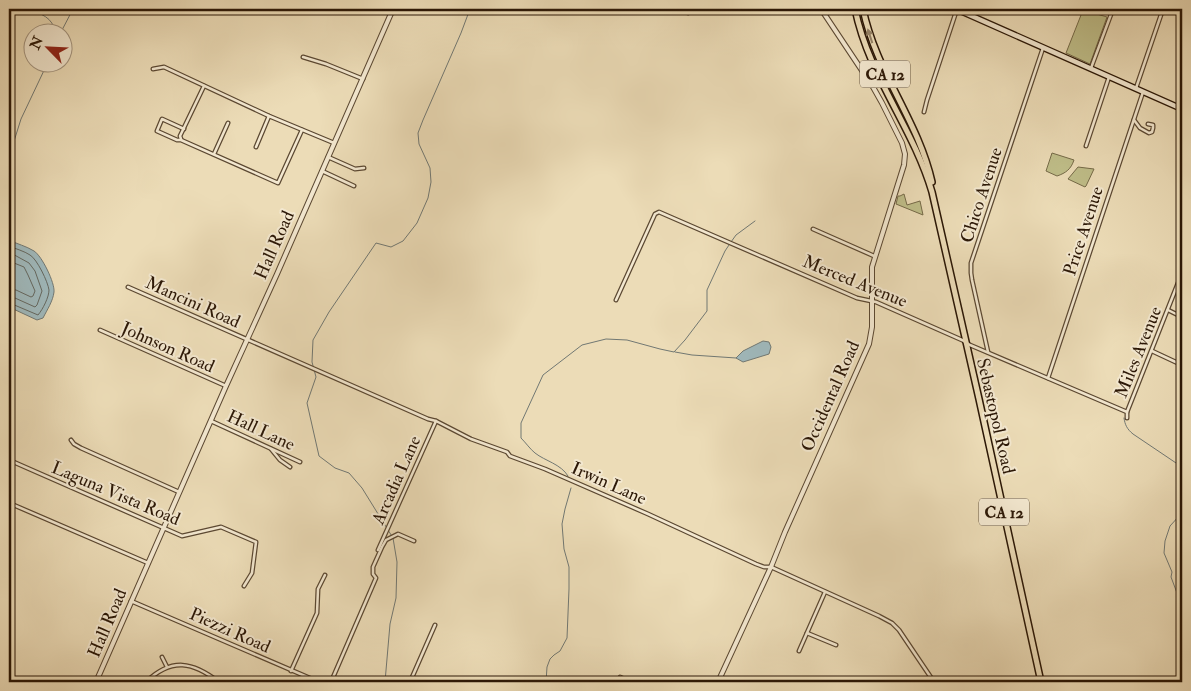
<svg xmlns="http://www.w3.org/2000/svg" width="1191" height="691" font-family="'IM FELL Double Pica',serif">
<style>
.green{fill:#bfbe89;stroke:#756a48}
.water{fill:#9fb8bb;stroke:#717873}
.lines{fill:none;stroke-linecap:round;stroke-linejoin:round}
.shore{stroke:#656860;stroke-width:1}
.stream{stroke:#717873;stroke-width:1}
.minor-casing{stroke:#5b4832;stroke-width:5}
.tertiary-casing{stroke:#5b4832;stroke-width:6}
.secondary-casing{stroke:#2b1706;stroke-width:7}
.primary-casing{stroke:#2b1706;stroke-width:8}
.minor{stroke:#f3e8d0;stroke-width:2.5}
.tertiary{stroke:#f3e8d0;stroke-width:4}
.secondary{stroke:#f3e8d0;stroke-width:4.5}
.primary{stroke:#ecdcb7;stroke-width:5}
.oneway{fill:#958367}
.labels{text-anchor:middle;stroke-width:4;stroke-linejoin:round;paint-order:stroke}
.shield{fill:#f3e8d0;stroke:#675643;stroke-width:1}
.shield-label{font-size:16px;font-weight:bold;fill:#2b1706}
.street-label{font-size:18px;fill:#2b1706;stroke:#f3e8d0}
</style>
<rect width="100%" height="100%" fill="#ecdcb7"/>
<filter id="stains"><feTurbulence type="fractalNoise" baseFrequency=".004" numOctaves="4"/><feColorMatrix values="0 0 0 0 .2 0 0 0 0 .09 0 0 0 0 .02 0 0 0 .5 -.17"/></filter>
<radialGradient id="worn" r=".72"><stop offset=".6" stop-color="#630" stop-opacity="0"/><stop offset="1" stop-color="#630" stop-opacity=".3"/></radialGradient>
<g class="green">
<path d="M1083,10l24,7 -17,47 -24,-11z"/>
<path d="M1052,153l22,7c-3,9 -8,13 -17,16l-11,-5z"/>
<path d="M1078,167l16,2 -8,17 -1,1 -17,-8z"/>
<path d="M904,194l3,11 13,-4 3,14 -27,-11 2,-8h2z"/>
</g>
<g class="water">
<path d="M9,240c8,4 17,6 25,11 8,5 21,32 20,41 -1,9 -7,18 -11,26l-6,2 -28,-13z"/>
<path d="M763,341l6,1 2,5 -2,7 -26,8 -7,-4 7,-7z"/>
</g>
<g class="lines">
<g class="shore">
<path d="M9,246c7,3 15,5 21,9 7,4 18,27 19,35 0,7 -6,19 -11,25l-26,-11 -3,-1"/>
<path d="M9,252l20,11 6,8 7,20 -5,14 -2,2 -20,-9 -6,-1"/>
<path d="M9,261l15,6 4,8 7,16 -2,5 -2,1 -15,-7 -7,-1"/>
</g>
<g class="stream">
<path d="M28,9c13,5 25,8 27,23"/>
<path d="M61,32l12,-23"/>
<path d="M9,153l6,-15 6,-19 27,-57"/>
<path d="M731,242l5,-7 19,-14"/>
<path d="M675,352l17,3 44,3"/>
<path d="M1124,418c1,7 3,11 9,16l49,33"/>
<path d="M568,476c-7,-12 -23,-15 -33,-23 -5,-4 -9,-10 -14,-15v-15l22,-48 39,-30 24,-6 21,1 33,9 14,3 11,-12 22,-29v-21l18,-39 4,-6"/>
<path d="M1182,503l-2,12 -10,11 -5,15 -1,12 8,19 -1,5 9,24 -2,10v8l1,3 3,3"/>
<path d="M385,682l5,-58 6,-26 1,-36 -4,-24 -31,-50 -13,-15 -14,-5 -16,-12 -12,-53 9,-26 -4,-15 1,-22 16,-28 47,-69 15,4 12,-6 14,-18 11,-25 3,-16 -1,-14 -11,-24 -1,-11 5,-13 38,-87 9,-24"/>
<path d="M546,682l1,-15 3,-8 4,-4 6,-4 7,-13 2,-49v-22l-5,-18 -2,-25 3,-15 6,-21"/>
</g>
<defs>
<g id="minor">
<path d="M684,9l1,3 3,1 3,-4"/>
<path d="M303,57l23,7 37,15"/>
<path d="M1091,68l22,-59"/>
<path d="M153,69l11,-2 105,49 65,27"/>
<path d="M1136,88l27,-79"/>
<path d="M924,112l3,-12 30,-91"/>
<path d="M1134,120l6,8 9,5 3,-1 1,-4v-3l-5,-1"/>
<path d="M184,129l-22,-10 -5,12 20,9h4l97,43 24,-53"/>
<path d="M181,139l-1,-3 24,-50"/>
<path d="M1086,146l23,-69"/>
<path d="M256,147l13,-31"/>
<path d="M214,154l14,-31"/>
<path d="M328,157l27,12 9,-1"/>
<path d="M322,171l32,15"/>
<path d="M813,229l61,27"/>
<path d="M128,287l300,132 8,2 35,18 36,13 3,4 35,13 103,45 108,50 8,3h7l108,49 13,7 7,7 35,52"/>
<path d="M616,300l39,-86 4,-2 198,86 19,4 86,38 8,5 157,67v6"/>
<path d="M1168,310l14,7"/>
<path d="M100,330l126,56"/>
<path d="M1152,351l30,14"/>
<path d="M988,352l-16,-72 -1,-7v-10l72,-215"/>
<path d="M1048,378l95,-286"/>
<path d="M1127,412l55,-139"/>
<path d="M211,421l89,41"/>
<path d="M71,440l3,4 7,4 98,44"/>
<path d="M271,449l9,11 10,7"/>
<path d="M9,460l173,76 39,-9 35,15 -4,31 -8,13"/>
<path d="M9,503l139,60"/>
<path d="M378,550l58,-129"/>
<path d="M131,601l188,81"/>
<path d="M807,633l29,12"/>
<path d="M799,651l26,-59"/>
<path d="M162,657l5,10"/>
<path d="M291,671l26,-58 1,-24 7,-14"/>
<path d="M620,677l11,5"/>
<path d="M146,682c26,-25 47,-20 73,0"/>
<path d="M331,682l45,-104 -3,-4v-7l9,-20 4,-7 12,-6 16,7"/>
<path d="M410,682l25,-57"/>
</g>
<g id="tertiary">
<path d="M96,682l130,-296 51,-112 116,-265"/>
<path d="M718,682l53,-115 14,-35 84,-188 3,-17v-60l32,-102 1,-11 -3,-11 -20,-40 -9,-16 -52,-78"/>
</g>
<path id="secondary" d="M956,9l226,100"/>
<g id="primary">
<path d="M855,9c14,68 58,118 77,183l47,207 62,283"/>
<path d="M863,9c13,63 55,111 69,173"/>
</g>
</defs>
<use href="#minor" class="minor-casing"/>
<use href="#tertiary" class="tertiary-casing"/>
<use href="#secondary" class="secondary-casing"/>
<use href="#primary" class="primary-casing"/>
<use href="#minor" class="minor"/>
<use href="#tertiary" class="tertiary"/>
<use href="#secondary" class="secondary"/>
<use href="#primary" class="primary"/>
</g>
<defs><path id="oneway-solid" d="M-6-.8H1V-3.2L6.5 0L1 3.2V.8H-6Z" transform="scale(1.25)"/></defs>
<use class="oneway" href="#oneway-solid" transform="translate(870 36) rotate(-108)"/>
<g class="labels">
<g class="shield">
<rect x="860" y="60.5" width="50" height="27" rx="4"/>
<rect x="979" y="498.5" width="50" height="27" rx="4"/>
</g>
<g class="shield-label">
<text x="885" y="80">CA 12</text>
<text x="1004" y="518">CA 12</text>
</g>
<g class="street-label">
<text transform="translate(981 195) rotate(-72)" y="6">Chico Avenue</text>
<text transform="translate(1083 231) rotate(-72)" y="6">Price Avenue</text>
<text transform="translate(274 245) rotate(-66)" y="6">Hall Road</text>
<text transform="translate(855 281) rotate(22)" y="6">Merced Avenue</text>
<text transform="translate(193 302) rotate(24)" y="6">Mancini Road</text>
<text transform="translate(168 347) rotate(24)" y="6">Johnson Road</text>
<text transform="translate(1138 352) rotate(-68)" y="6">Miles Avenue</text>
<text transform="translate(830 396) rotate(-66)" y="6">Occidental Road</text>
<text transform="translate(996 416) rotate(77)" y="6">Sebastopol Road</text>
<text transform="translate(261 430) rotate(25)" y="6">Hall Lane</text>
<text transform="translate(396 480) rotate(-66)" y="6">Arcadia Lane</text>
<text transform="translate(609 483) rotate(24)" y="6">Irwin Lane</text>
<text transform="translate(116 493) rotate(23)" y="6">Laguna Vista Road</text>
<text transform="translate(107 623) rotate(-67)" y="6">Hall Road</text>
<text transform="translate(230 630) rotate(24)" y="6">Piezzi Road</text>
</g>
</g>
<rect width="1191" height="691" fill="none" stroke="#ecdcb7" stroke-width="30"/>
<rect x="10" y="10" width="1171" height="671" fill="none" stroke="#2b1706" stroke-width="2.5"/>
<rect x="15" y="15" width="1161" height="661" fill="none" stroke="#2b1706"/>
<g transform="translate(48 48) rotate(294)"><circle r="24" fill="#f3e8d0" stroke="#a3947f"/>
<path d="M0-4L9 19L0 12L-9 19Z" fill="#8f2418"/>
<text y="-8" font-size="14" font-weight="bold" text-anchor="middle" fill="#2b1706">N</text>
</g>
<rect width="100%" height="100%" filter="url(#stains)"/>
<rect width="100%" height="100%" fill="url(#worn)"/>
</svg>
